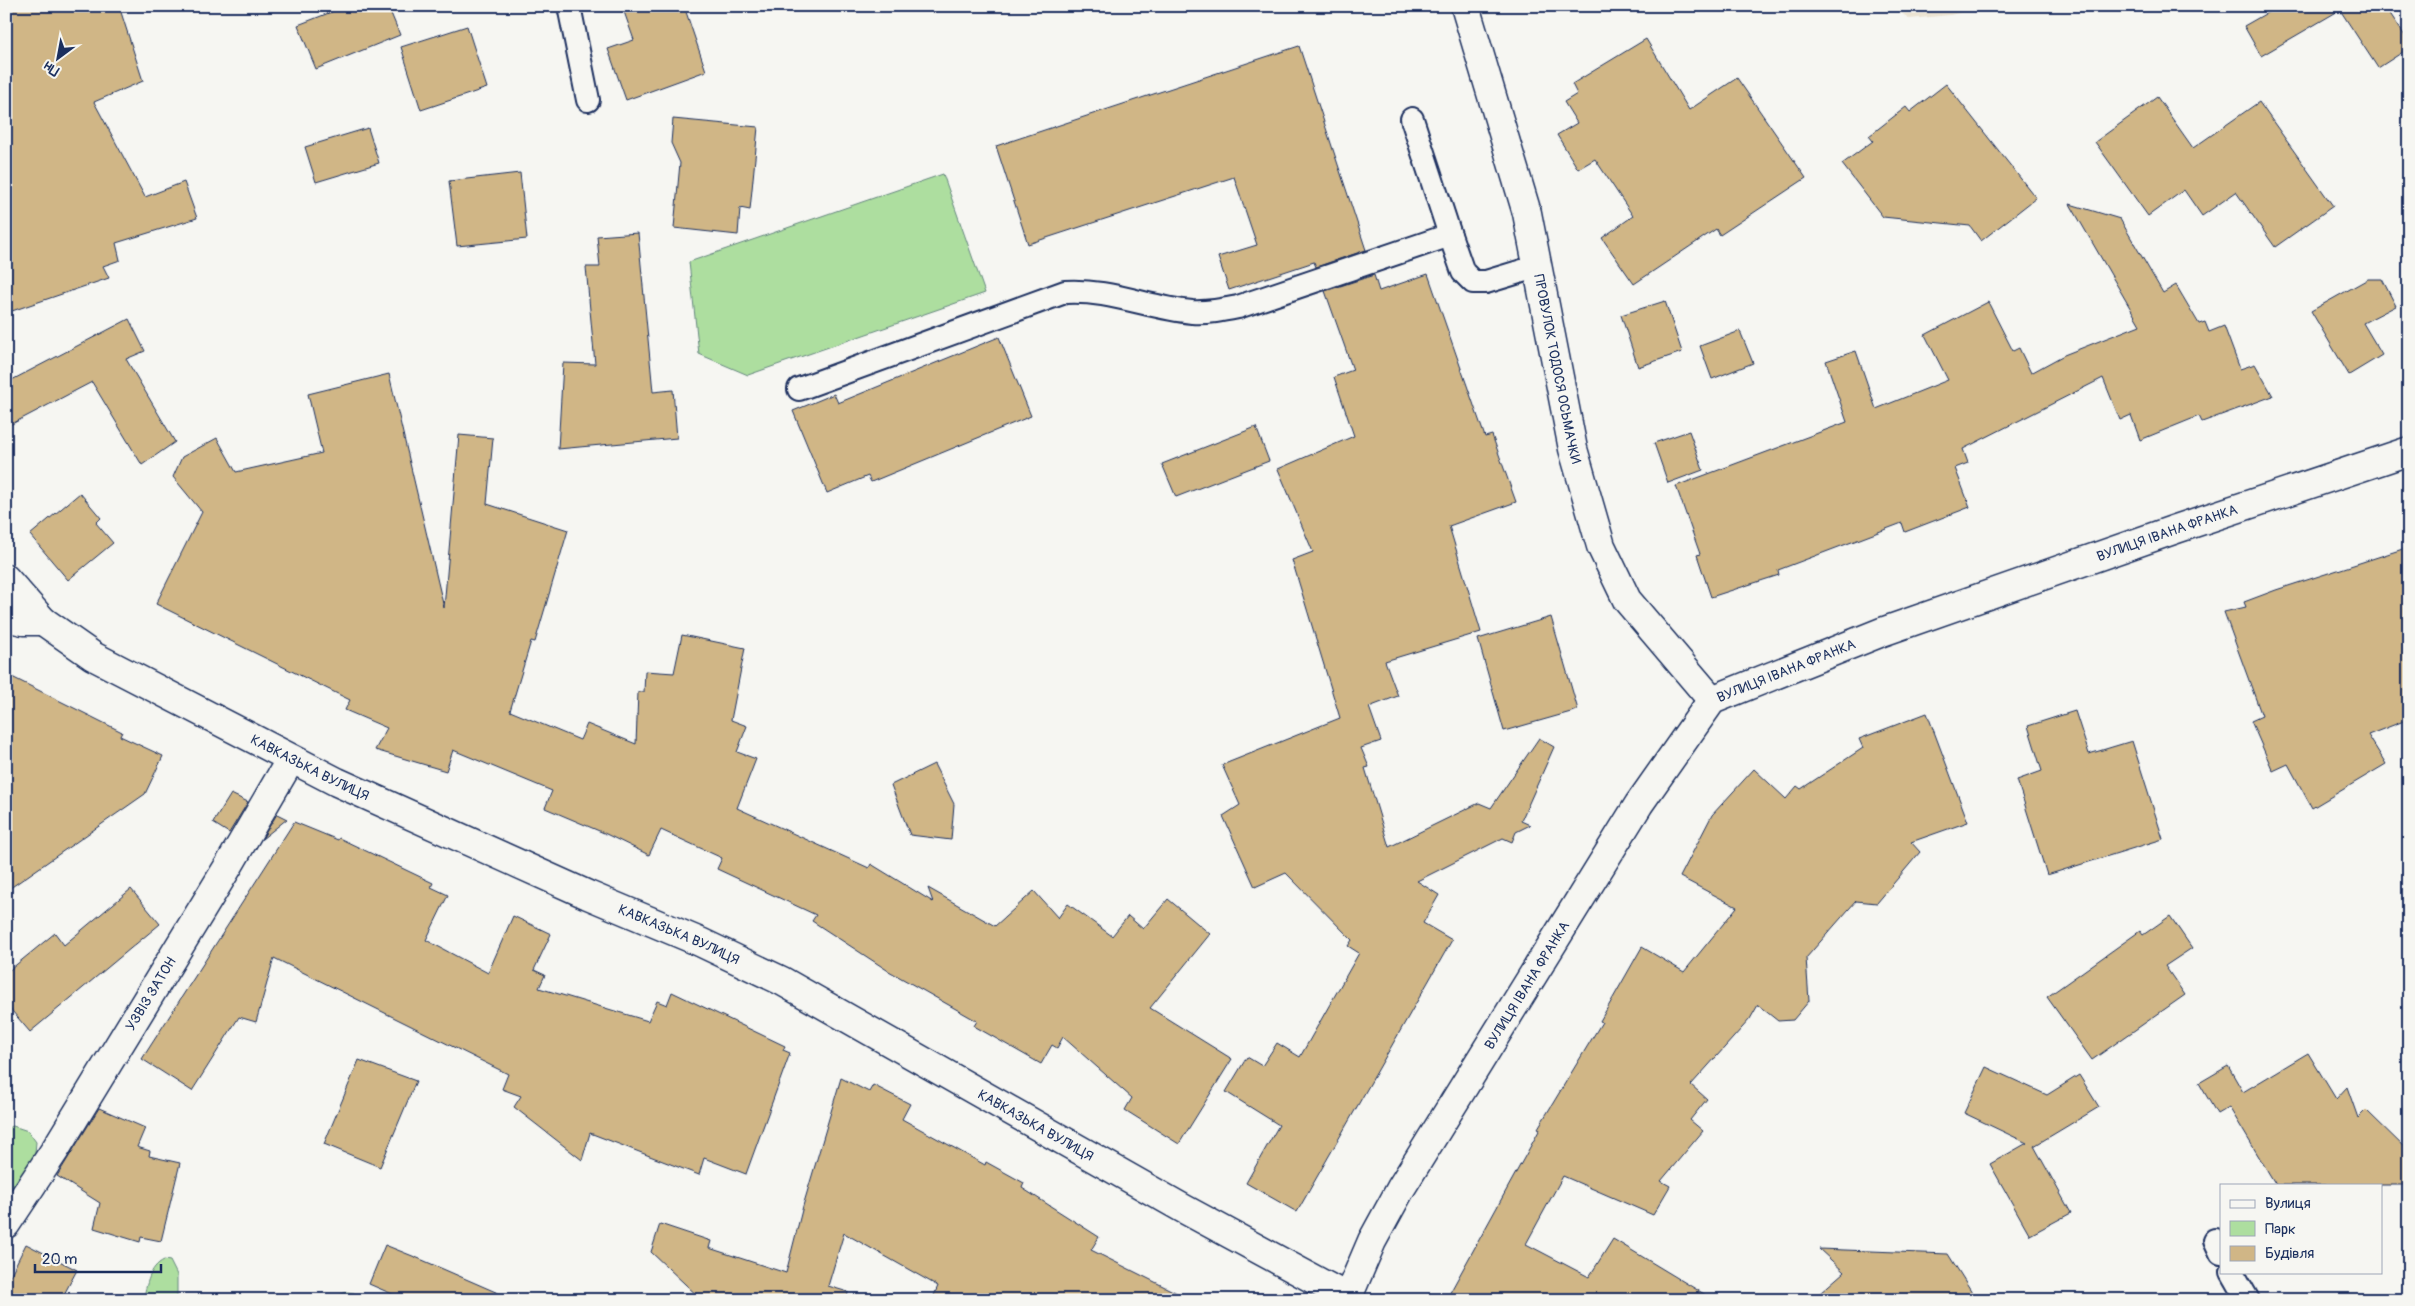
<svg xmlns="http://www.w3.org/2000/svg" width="2415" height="1306" font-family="Pangolin,sans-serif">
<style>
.built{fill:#ebe3d2}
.green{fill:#adde9f;stroke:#64867e}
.building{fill:#d0b686;stroke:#1b2f5e}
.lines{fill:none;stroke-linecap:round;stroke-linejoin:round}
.lane-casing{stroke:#1b2f5e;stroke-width:26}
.street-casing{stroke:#1b2f5e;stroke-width:31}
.lane{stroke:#f6f6f2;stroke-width:22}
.street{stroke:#f6f6f2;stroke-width:28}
.labels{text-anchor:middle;stroke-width:5;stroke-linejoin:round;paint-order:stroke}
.street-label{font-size:14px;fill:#1b2f5e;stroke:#f6f6f2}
</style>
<rect width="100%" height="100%" fill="#f6f6f2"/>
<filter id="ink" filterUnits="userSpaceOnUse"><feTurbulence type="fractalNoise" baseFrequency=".02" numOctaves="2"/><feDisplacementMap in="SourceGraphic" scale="10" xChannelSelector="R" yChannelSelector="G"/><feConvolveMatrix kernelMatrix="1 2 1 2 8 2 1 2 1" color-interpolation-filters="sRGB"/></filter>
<g filter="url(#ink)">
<path class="built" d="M1891,6h99l-40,9 -40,4z"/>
<g class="green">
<path d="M943,174l42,119 -237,82 -49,-21 -10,-92z"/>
<path d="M13,1126l15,5 8,11 -1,11 -6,11 -23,33v-69z"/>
<path d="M164,1260l6,1 7,14v25h-34c4,-15 6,-33 21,-40z"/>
<path d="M347,1292l7,1 9,7h-37z"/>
</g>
<g class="building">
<path d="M6,6h113l24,75 -49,21 51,95 39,-15 13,36 -81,25 4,17 -17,6 6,12 -103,35z"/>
<path d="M347,6h41l12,29 -84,34 -18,-44z"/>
<path d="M622,6h62l22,65 -80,29 -18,-51 26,-9z"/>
<path d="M2279,6h106l24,36v6l-31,20 -38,-58 -79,46 -17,-30z"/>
<path d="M467,26l20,62 -66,22 -20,-63z"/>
<path d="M1646,39l43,71 48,-32 69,100 -86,57 -4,-6 -82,55 -32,-46 31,-22 -38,-57 -17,10 -21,-34 20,-12 -13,-21 13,-8 -5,-10z"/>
<path d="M1299,46l67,204 -50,17 -2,-5 -85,28 -11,-33 39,-12 -23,-68 -206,67 -32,-98z"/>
<path d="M1946,84l90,114 -55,43 -11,-15 -87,-9 -41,-53 31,-23 -4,-5 37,-29 4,5z"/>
<path d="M2157,97l36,51 66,-46 74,104 -58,41 -39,-55 -34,24 -18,-26 -36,26 -53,-74z"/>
<path d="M673,119l85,8 -8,83 -10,-2 -2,27 -64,-7 6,-65 -9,-20z"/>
<path d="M368,128l11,35 -63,19 -11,-35z"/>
<path d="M520,173l7,66 -70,7 -8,-65z"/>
<path d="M2070,204l50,15 43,74 13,-8 23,39 6,-2 4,10 15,-6 16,43 15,-5 18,32 -71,26 -3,-6 -59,24 -9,-25 -11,5 -17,-42 -140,71 5,14 -13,5 15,39 -65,25 -3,-9 -124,47 1,5 -68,22 -14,-42 3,-1 -24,-68 171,-64 -21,-61 30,-10 20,58 72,-29 -23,-45 63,-33 25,49 6,-3 12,25 33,-18 76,-30z"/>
<path d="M638,233l15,159 20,-2 4,48 -119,11 5,-86 32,1 -9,-97h14l-3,-31z"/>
<path d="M1428,274l57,163 7,-2 24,67 -67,24 32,106 -96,29 13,35 -29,11 12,34 -20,7 8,19 -4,1 24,79 90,-44 12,5 48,-70 15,9 -33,74 9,4 -14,7 -4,10 -9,-4 -86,43 22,14 -16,28 29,17 -155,272 -51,-29 33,-58 -53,-33 21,-35 15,9 15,-23 23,14 59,-104 -11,-7 4,-6 -66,-67 -31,14 -32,-71 17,-11 -18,-40 118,-47 -48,-158 21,-8 -35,-83 76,-33 -20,-59 19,-7 -28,-79 49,-16 5,16z"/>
<path d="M2368,279h14l14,27 -33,17 19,32 -33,20 -38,-64z"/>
<path d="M1665,301l17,51 -44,15 -17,-52z"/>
<path d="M129,319l16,32 -19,8 49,83 -33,23 -50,-83 -86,45v-44z"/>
<path d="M1740,331l13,32 -41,16 -12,-33z"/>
<path d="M999,337l32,79 -160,66 -3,-6 -41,17 -34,-82 41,-17 4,9z"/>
<path d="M389,374l55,234 15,-173 34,3 -6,66 81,26 -33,112 -4,-1 -21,70 70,29 7,-16 49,20 2,-52h6l1,-21 29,2 8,-38 63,13 -14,72 16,6 -10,26 19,7 -19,49 132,60 2,-4 62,38 -5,-14 67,38 39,-35 24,27 10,-14 44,32 16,-20 15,13 25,-30 42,35 -60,74 82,51 -53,85 -54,-34 7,-12 -69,-61 -6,11 -5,-3 -11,19 -67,-38 3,-5 -90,-51 -75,-49 4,-6 -99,-46 5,-11 -61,-28 -12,25 -45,-22 -59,-25 7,-17 -99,-41 -7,21 -71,-21 12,-22 -42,-18 5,-10 -194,-96 46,-92 -29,-35 9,-20 35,-19 19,34 86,-19 -14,-59z"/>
<path d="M1256,427l13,34 -93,36 -14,-33z"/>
<path d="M1689,431l14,39 -35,13 -14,-40z"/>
<path d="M80,493l21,25 -5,5 17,20 -45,37 -38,-45z"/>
<path d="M2409,547v172l-41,16 18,29 -74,44 -24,-44 -15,7 -22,-50 11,-5 -38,-104 22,-5 -2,-5 32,-12z"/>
<path d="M1551,617l27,93 -74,21 -26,-92z"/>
<path d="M6,674l116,58 -2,4 43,20 -18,38 -139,97z"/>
<path d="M2075,711l14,43 43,-13 31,98 -116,36 -30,-95 25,-9 -14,-45z"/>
<path d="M1927,713l41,109 -57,20 9,10 -43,51 -21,-2 -50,57 3,43 -16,19 -15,1 -20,-16 -8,14 -59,66 16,14 -17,21 13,11 -42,50 9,5 -17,29 -90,-39 -37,68 63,33 24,-38 101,61h-268l94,-171 -2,-1 64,-106 -2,-1 42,-74 42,25 53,-65 -57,-30 32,-62 42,-46 32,30 11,-13 4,3 62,-41 -4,-9z"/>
<path d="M934,764l20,40 -3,36 -41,-5 -19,-50z"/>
<path d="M231,794l17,8 -19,31 -16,-10z"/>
<path d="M277,814l10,5 -25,20z"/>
<path d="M294,822l44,18 1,-2 94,45 -2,4 17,8 -22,45 62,33 25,-57 38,18 -17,36 11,5 -6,13 109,33 9,-20 10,4 5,-13 113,54 -2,4 7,3 -44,121 -42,-16 -5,17 -109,-42 -8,27 -68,-53 7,-11 -19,-7 6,-15 -234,-116 -18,64 -17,-5 -47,74 -50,-32z"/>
<path d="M131,889l29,35 -130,108 -24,-28v-31l49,-40 9,12z"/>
<path d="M2170,916l22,32 -27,18 20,29 -93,65 -45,-63 93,-66 3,4z"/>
<path d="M2308,1053l28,46 11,-12 11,31 8,-8 43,42v33h-133l-47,-78 -12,7 -18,-31 29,-17 15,26z"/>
<path d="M359,1060l57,21 -36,86 -56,-23z"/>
<path d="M1986,1067l61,28 32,-20 20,32 -65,39 37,67 -41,22 -40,-71 37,-21 -63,-30z"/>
<path d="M841,1078l28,14 4,-7 37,19 -8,15 83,46 1,-3 38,21 -2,5 77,49 -8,13 100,50h-259l6,-14 -94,-53 -16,53 20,6 -1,8h-145l-51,-48 9,-28 51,17 -2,7 77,25 17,-67z"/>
<path d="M99,1108l46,20 -8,19 13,4 -1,5 31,7 -19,78 -20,-4 -1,5 -46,-14 6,-25 -43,-27z"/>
<path d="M26,1244l51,26 -16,30h-55v-16z"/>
<path d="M385,1245l35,14 94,41h-108l-37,-16z"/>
<path d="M1819,1249l129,5 29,46h-165l32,-28z"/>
</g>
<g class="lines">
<defs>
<g id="lane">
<path d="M569,6l19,94"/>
<path d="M1412,119l38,116"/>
<path d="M799,389l266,-97c43,-3 84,16 127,20 16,1 31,-2 46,-5l212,-72 13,37 10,10h13l53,-16"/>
<path d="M2215,1240l6,13"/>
<path d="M2232,1272l16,28"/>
</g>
<g id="street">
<path id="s1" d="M1465,6l62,207 46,236 28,97 26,54 85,100"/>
<path id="s2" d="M6,579l37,42 50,35 244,126 251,113 112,47 82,39 402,228 168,91"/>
<path d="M6,617l17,4h20"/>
<path id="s3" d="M6,1224l49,-74 174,-285 62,-106"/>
<path id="s4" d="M1348,1297l24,-56 29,-53 238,-384 73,-104 170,-68 294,-103 233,-78"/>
</g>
</defs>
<use href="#lane" class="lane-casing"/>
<use href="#street" class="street-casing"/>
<use href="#lane" class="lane"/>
<use href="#street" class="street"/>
</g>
</g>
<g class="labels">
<g class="street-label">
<text dy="5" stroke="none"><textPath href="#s1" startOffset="375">ПРОВУЛОК ТОДОСЯ ОСЬМАЧКИ</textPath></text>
<text dy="5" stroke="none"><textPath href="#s4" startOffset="1185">ВУЛИЦЯ ІВАНА ФРАНКА</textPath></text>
<text dy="5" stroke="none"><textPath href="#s4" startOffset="780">ВУЛИЦЯ ІВАНА ФРАНКА</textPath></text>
<text dy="5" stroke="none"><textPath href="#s2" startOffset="361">КАВКАЗЬКА ВУЛИЦЯ</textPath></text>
<text dy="5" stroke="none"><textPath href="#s2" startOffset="766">КАВКАЗЬКА ВУЛИЦЯ</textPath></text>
<text dy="5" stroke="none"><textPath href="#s4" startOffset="360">ВУЛИЦЯ ІВАНА ФРАНКА</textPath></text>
<text dy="5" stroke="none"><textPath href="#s3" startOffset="272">УЗВІЗ ЗАТОН</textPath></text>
<text dy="5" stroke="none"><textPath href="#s2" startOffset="1171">КАВКАЗЬКА ВУЛИЦЯ</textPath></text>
</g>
</g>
<rect width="2415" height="1306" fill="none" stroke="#f6f6f2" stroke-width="25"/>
<rect x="12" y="12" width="2390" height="1281" fill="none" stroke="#1b2f5e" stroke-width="2" filter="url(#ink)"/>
<rect x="2220" y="1184" width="162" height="90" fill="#f6f6f2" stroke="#9ea6b7"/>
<rect x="2230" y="1200" width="25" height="8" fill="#f6f6f2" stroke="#9ea6b7"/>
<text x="2265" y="1208" font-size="15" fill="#1b2f5e">Вулиця</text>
<rect x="2230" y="1221" width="25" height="15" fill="#adde9f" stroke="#9ea6b7"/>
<text x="2265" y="1234" font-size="15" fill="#1b2f5e">Парк</text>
<rect x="2230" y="1246" width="25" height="15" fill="#d0b686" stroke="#9ea6b7"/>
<text x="2265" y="1258" font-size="15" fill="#1b2f5e">Будівля</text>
<g transform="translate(58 58) rotate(212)" stroke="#f6f6f2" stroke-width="4" paint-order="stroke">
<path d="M0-4L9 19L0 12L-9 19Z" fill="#1b2f5e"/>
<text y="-8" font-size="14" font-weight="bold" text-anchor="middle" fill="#1b2f5e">Пн</text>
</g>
<path d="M35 1264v8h126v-8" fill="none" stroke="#1b2f5e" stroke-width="2.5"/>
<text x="42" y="1264" font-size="15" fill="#1b2f5e" stroke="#f6f6f2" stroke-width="4" paint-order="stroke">20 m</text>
</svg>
